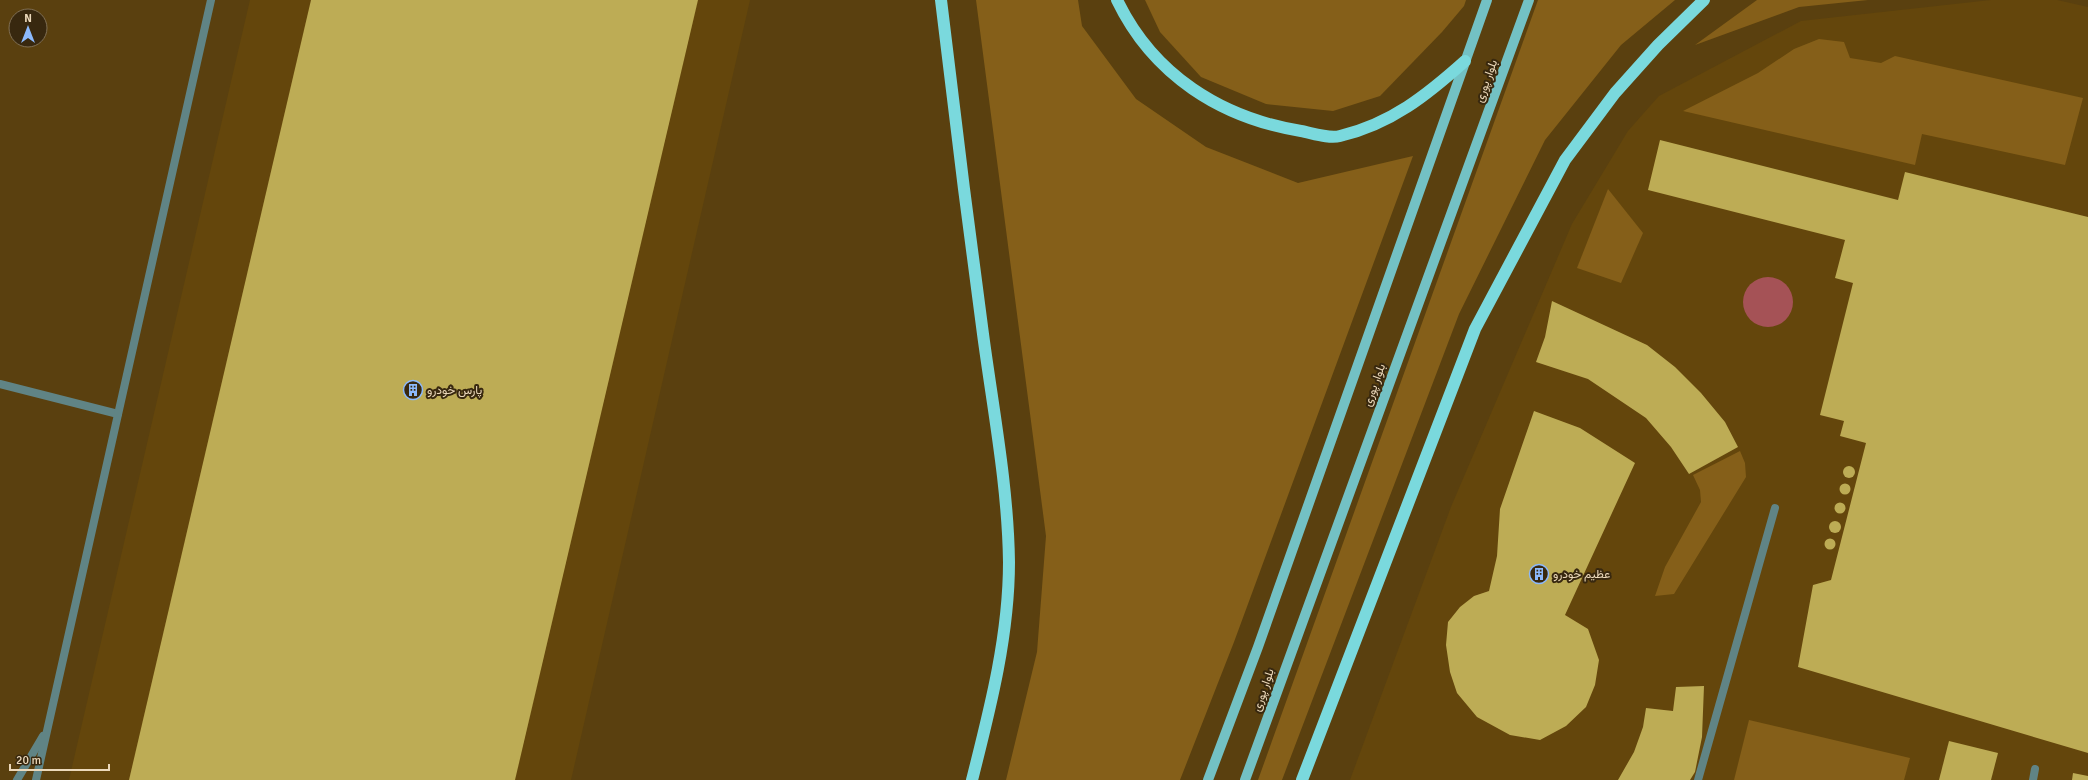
<svg xmlns="http://www.w3.org/2000/svg" width="2088" height="780" font-family="Signika,Vazirmatn,sans-serif">
<style>
.built{fill:#64460c}
.green{fill:#855f19}
.water{fill:#a55256}
.building{fill:#bdac55}
.lines{fill:none;stroke-linecap:round;stroke-linejoin:round}
.lane{stroke:#608485;stroke-width:8}
.primary{stroke:#73c1c4;stroke-width:10}
.highway{stroke:#7ad9dd;stroke-width:12}
.labels{text-anchor:middle;stroke-width:4;stroke-linejoin:round;paint-order:stroke}
.street-label{font-size:12px;fill:#ecd9bb;stroke:#38280f}
.poi-label{font-size:12px;fill:#ecd9bb;stroke:#38280f;text-anchor:start}
</style>
<rect width="100%" height="100%" fill="#5a400f"/>
<g class="built">
<path d="M250,0h500l-179,780h-502z"/>
<path d="M1991,0h66l31,7v773h-738l101,-273 121,-283 56,-93 31,-35 142,-75z"/>
</g>
<g class="green">
<path d="M976,0h102l4,26 54,73 70,48 92,36 115,-27 -179,486 -54,138h-174l31,-128 9,-116z"/>
<path d="M1145,0h321l-2,6 -22,26 -62,64 -47,15 -67,-7 -65,-27 -41,-45z"/>
<path d="M1538,0h137l-54,45 -76,95 -86,174 -177,466h-24z"/>
<path d="M1757,0h111l-69,7 -104,38z"/>
<path d="M1819,39l25,3 6,16 31,5 14,-7 188,42 -18,67 -143,-31 -7,31 -232,-54 75,-38 36,-24z"/>
<path d="M1608,189l35,44 -22,50 -44,-15z"/>
<path d="M1740,451l5,12 1,14 -72,117 -19,2 10,-29 36,-65 -1,-12 -7,-15z"/>
<path d="M1749,720l161,38 -6,22h-170z"/>
</g>
<circle class="water" cx="1768" cy="302" r="25"/>
<g class="building">
<path d="M311,0h387l-183,780h-386z"/>
<path d="M1660,140l238,60 7,-28 183,45v536l-290,-86 15,-82 18,-5 35,-137 -26,-7 4,-15 -24,-6 33,-132 -18,-5 10,-38 -197,-50z"/>
<path d="M1552,301l95,44 28,22 26,26 24,29 13,25 -49,27 -18,-27 -25,-29 -58,-39 -52,-17 9,-25z"/>
<path d="M1534,411l46,17 55,35 -70,152 23,14 11,31 -4,25 -9,22 -20,19 -26,14 -30,-5 -33,-18 -20,-24 -7,-21 -4,-27 2,-23 12,-15 14,-11 15,-5 8,-35 3,-47z"/>
<circle cx="1849" cy="472" r="6"/>
<circle cx="1845" cy="489" r="5.5"/>
<circle cx="1840" cy="508" r="5.5"/>
<circle cx="1835" cy="527" r="6"/>
<circle cx="1830" cy="544" r="5.5"/>
<path d="M1704,686l-2,51 -7,35 -5,8h-72l16,-28 9,-25 3,-19 27,3 3,-24z"/>
<path d="M1949,741l49,12 -7,27h-52z"/>
<path d="M2073,773l15,3v4h-16z"/>
</g>
<g class="lines">
<g class="lane">
<path d="M0,384l118,30"/>
<path d="M17,780l26,-44"/>
<path d="M36,780l175,-780"/>
<path d="M1698,780l77,-272"/>
<path d="M2033,780l2,-11"/>
</g>
<g class="primary">
<path d="M1208,780l50,-133 229,-647"/>
<path d="M1245,780l284,-780"/>
</g>
<g class="highway">
<path d="M941,0c13,111 27,223 42,334 10,75 25,152 26,228 0,74 -19,147 -37,218"/>
<path d="M1117,0c36,75 104,118 184,131 11,2 28,8 39,5 51,-12 87,-41 125,-75"/>
<path d="M1302,780l173,-451 90,-169 50,-67 43,-48 46,-45"/>
</g>
</g>
<defs>
<symbol id="building-ring" viewBox="-11 -11 22 22"><circle r="9.5" fill="#38280f" stroke="#8cb9fc" stroke-width="1.5"/><path d="M-4-6H4V6H1V3H-1V6H-4ZM-2.5-4.3h1.7v1.8h-1.7ZM.8-4.3h1.7v1.8H.8ZM-2.5-1h1.7V.8h-1.7ZM.8-1h1.7V.8H.8Z" fill="#8cb9fc"/></symbol>
</defs>
<g fill-rule="evenodd">
<use href="#building-ring" x="402" y="379" width="22" height="22"/>
<use href="#building-ring" x="1528" y="563" width="22" height="22"/>
</g>
<g class="labels">
<g class="street-label">
<text transform="translate(1486 81) rotate(-70)" y="4">بلوار پوری</text>
<text transform="translate(1374 385) rotate(-70)" y="4">بلوار پوری</text>
<text transform="translate(1263 690) rotate(-71)" y="4">بلوار پوری</text>
</g>
<g class="poi-label">
<text x="427" y="394">پارس خودرو</text>
<text x="1553" y="578">عظیم خودرو</text>
</g>
</g>
<g transform="translate(28 28)"><circle r="19" fill="#38280f" stroke="#806f54"/>
<path d="M0-3L7 15L0 10L-7 15Z" fill="#8cb9fc"/>
<text y="-6" font-size="11" font-weight="bold" text-anchor="middle" fill="#ecd9bb">N</text>
</g>
<path d="M10 764v6h99v-6" fill="none" stroke="#ecd9bb" stroke-width="2"/>
<text x="16" y="764" font-size="12" fill="#ecd9bb" stroke="#38280f" stroke-width="3" paint-order="stroke">20 m</text>
</svg>
